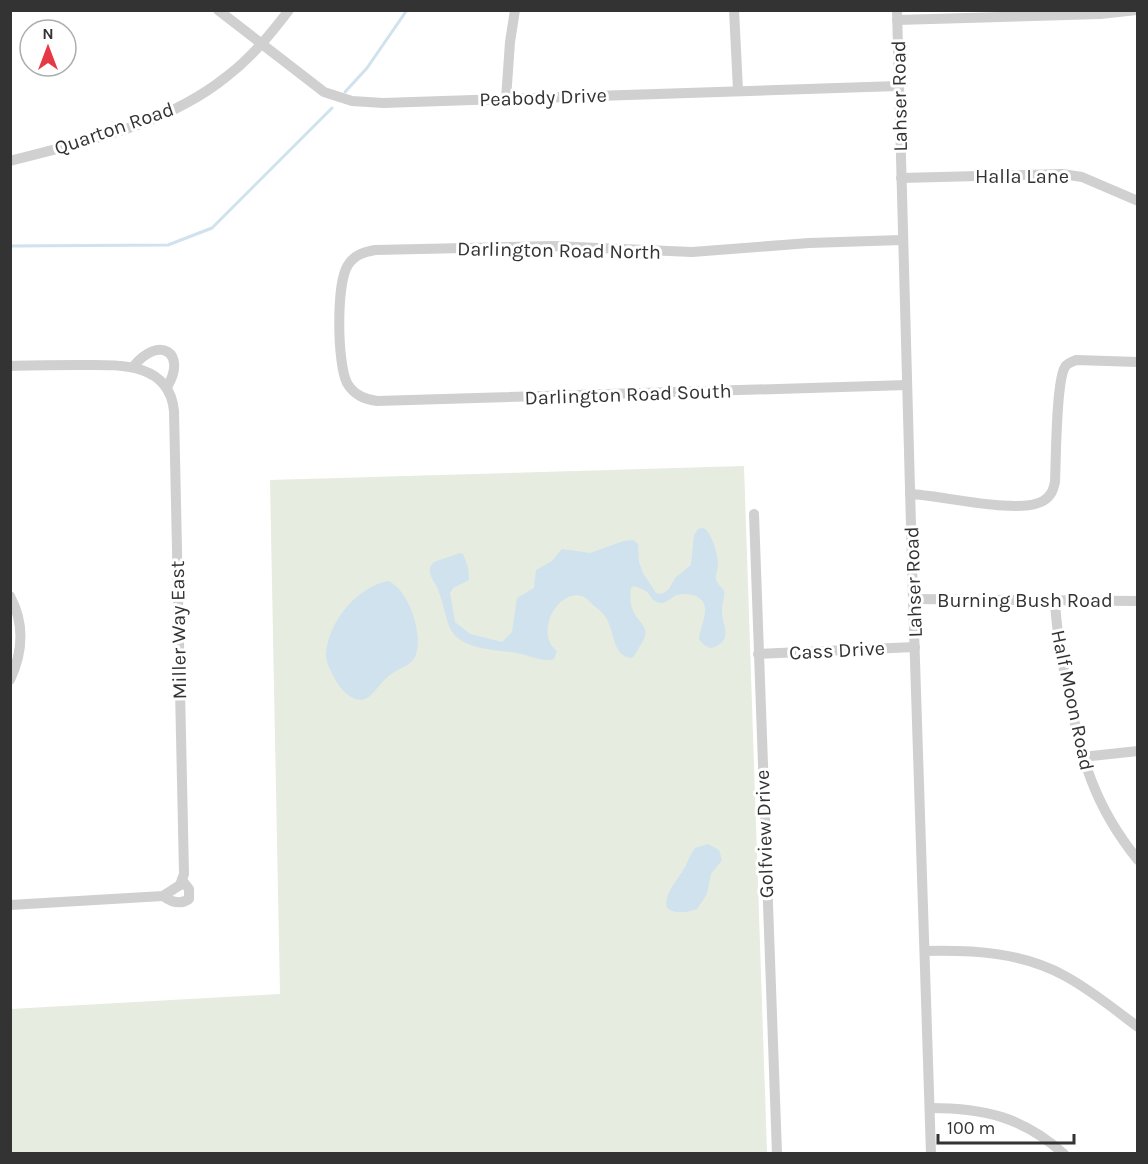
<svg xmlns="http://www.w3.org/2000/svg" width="1148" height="1164" font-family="Karla,sans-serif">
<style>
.green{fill:#e6ecdf}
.water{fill:#cfe2ee}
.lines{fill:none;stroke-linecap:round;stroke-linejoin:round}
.stream{stroke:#cfe2ee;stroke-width:3}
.minor{stroke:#d0d0d0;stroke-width:10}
.labels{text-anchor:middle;stroke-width:6;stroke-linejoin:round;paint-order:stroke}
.street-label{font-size:20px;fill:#333;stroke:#fff}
</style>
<rect width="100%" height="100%" fill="#fff"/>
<path class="green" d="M744,466l23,687 -756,1v-145l269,-15 -10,-514z"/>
<g class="water">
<path d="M703,528c9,3 15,28 15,37 0,5 -3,9 -2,14 1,5 6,8 8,12 1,5 -2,13 -2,19 -1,14 14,32 -12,38l-6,-3 -5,-6c1,-14 15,-34 -3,-43 -6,-2 -13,-3 -19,-1 -6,2 -9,8 -16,8 -9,-1 -9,-6 -14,-11 -4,-3 -9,-5 -13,-6l-3,2c-1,7 -1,14 1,20 5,16 22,18 8,38 -3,5 -4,8 -8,12 -20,-1 -17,-27 -26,-40 -3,-6 -8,-9 -13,-13 -4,-4 -6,-7 -11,-9 -25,-7 -48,38 -25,55l-3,8c-11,4 -25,-4 -37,-6 -22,-4 -61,-2 -69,-30 -4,-12 -6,-24 -11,-36 -5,-9 -12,-17 -3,-25l26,-9 3,1 5,13 1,13 -16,8 -3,5 5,29 15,12 32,8 10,-10 5,-34 17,-10 2,-18 16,-9 10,-12 28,4 34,-12 9,-1 5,4 1,18 4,11 13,20 6,1 7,-5 6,-11 16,-13 3,-30 4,-6z"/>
<path d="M388,581c20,7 37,56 27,76 -5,10 -17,11 -25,18 -8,6 -12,13 -19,20 -13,13 -30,-4 -36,-16 -4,-8 -9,-16 -9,-25 2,-32 31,-67 62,-73z"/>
<path d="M708,844l11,6 3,10 -11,14 -4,20 -10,15c-9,3 -21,6 -30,-1 -4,-15 13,-30 19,-43 3,-6 5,-12 9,-17z"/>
</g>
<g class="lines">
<g class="stream">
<path d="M345,92l22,-24 40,-58"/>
<path d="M10,246l158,-1 44,-17 120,-120"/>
</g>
<g class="minor">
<path d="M218,10l106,82 28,9 31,2 515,-17"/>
<path d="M734,10l4,80"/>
<path d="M897,10l16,589 18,555"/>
<path d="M897,20l203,-6 37,-4"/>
<path d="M506,99l4,-57 5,-32"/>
<path d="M10,161c75,-20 155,-35 216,-84 25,-19 44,-42 63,-67"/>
<path d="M901,178l161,-4 20,3 56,24"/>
<path d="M902,240l-93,3 -117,9 -139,-6 -178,4c-11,2 -21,5 -27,15 -12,18 -11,98 -1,118 7,12 17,16 30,18l530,-16"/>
<path d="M10,366c22,-1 44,-1 66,-1 39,0 93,-5 98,46l10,463 -4,11 -17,11 -153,9"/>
<path d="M133,367c26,-33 55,-14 34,20"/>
<path d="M910,494c30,1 109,21 133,7 8,-5 10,-10 12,-19 1,-20 1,-101 10,-115 2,-4 7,-5 11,-7l62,2"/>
<path d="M754,514l23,640"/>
<path d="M10,596c15,28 13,56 0,84"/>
<path d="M913,599l225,2"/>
<path d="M1055,600c1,30 7,61 13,91 13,67 26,115 70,169"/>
<path d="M758,654l157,-7"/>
<path d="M1082,757l56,-6"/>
<path d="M163,896c8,6 17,9 26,3v-10l-7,-9"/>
<path d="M925,951c48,-1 97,1 140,25 26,14 49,33 73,51"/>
<path d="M930,1108c54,0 93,9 134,46"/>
</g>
</g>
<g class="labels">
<g class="street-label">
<text transform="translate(899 96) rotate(-91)" y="7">Lahser Road</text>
<text transform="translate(543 97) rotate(-2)" y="7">Peabody Drive</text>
<text transform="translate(114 128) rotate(-19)" y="7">Quarton Road</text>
<text x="1022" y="183">Halla Lane</text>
<text transform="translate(559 250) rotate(1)" y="7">Darlington Road North</text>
<text transform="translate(628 394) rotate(-2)" y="7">Darlington Road South</text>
<text transform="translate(913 582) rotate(-92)" y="7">Lahser Road</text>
<text x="1025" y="607">Burning Bush Road</text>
<text transform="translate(178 630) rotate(-91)" y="7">Miller Way East</text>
<text transform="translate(837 650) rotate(-3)" y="7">Cass Drive</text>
<text transform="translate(1073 700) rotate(78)" y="7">Half Moon Road</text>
<text transform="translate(764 834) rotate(-92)" y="7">Golfview Drive</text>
</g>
</g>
<rect width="1148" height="1164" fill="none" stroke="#333333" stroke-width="24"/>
<g transform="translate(48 48)"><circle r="28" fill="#ffffff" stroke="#adadad" stroke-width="1.5"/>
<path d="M0-4.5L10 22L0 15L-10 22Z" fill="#e63946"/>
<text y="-9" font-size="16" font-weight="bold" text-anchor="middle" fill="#333333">N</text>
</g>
<path d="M938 1134v9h136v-9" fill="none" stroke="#333333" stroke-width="3"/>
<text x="947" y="1134" font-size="18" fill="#333333" stroke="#ffffff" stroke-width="4.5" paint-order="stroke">100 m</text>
</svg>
